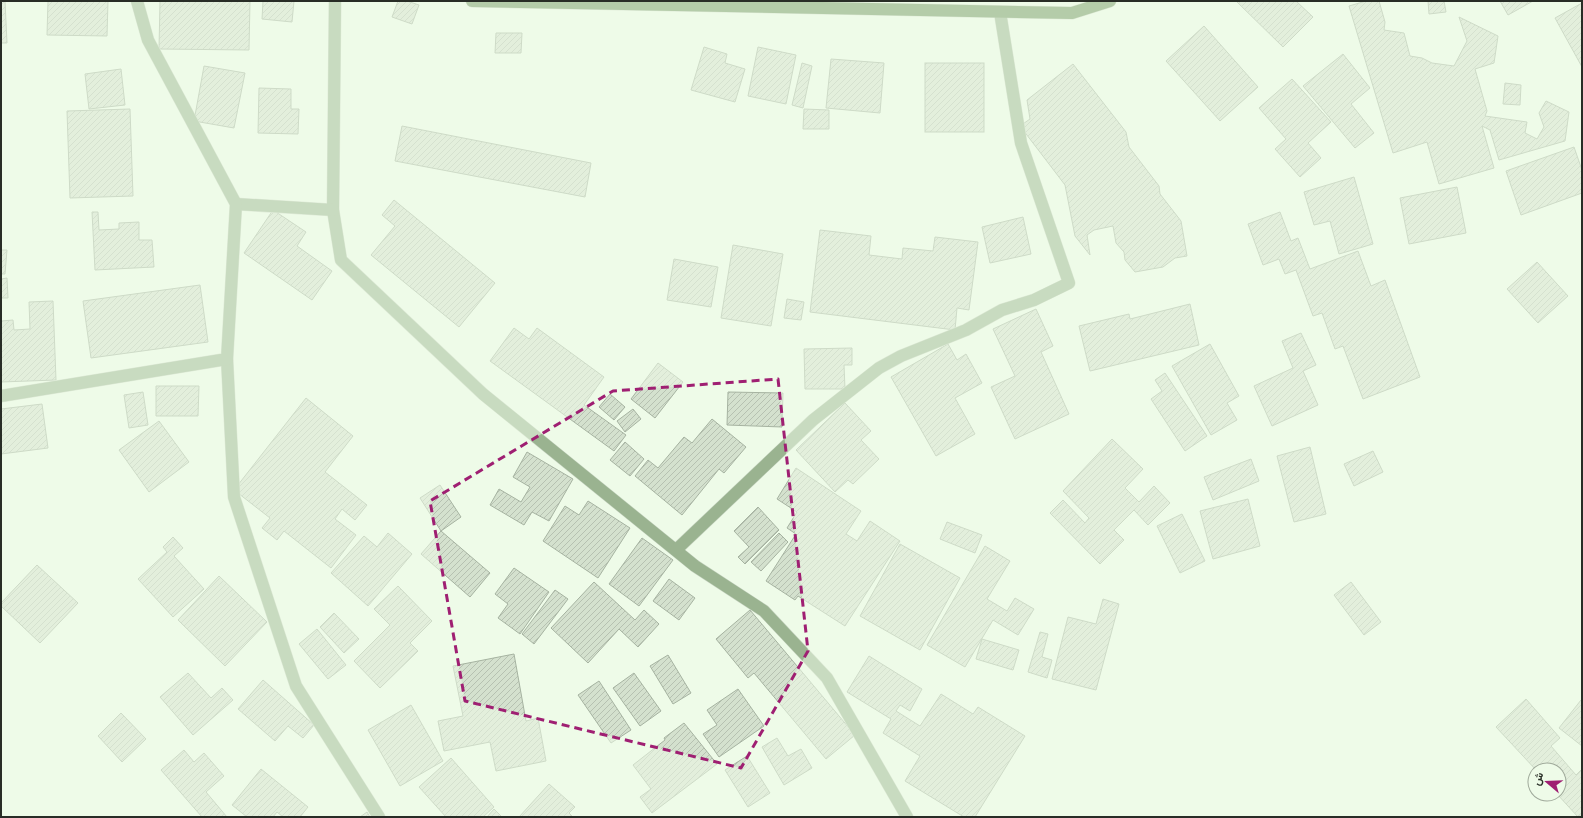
<svg xmlns="http://www.w3.org/2000/svg" width="1583" height="818" font-family="'Space Grotesk',Vazirmatn,sans-serif">
<style>
.building{fill:url(#building-hatch);stroke:#a6b3a1}
.lines{fill:none;stroke-linecap:round;stroke-linejoin:round}
.street-casing{stroke:#cad6c5;stroke-width:13}
.secondary-casing{stroke:#cad6c5;stroke-width:13}
.street{stroke:#9ab390;stroke-width:12}
.secondary{stroke:#6e925e;stroke-width:12}
.marked{fill:none;stroke:#9f1f72;stroke-width:3;stroke-dasharray:8 5;stroke-linejoin:round}
</style>
<defs>
<pattern id="building-hatch" width="6" height="6" patternUnits="userSpaceOnUse"><rect width="6" height="6" fill="#d4e1ce"/><path d="M-1 1l2-2M0 6l6-6M5 7l2-2" fill="none" stroke="#b6c1b1"/></pattern>
</defs>
<rect width="100%" height="100%" fill="#eefbe8"/>
<g class="building">
<path d="M1,1h4l2,42h-6z"/>
<path d="M48,1h60l-1,35 -60,-1z"/>
<path d="M160,1h90l-1,49 -90,-1z"/>
<path d="M263,1h31l-2,21 -30,-3z"/>
<path d="M398,1h9l12,4 -7,19 -20,-7z"/>
<path d="M1236,1h60l17,16 -30,30z"/>
<path d="M1366,1h13l6,21 -1,8 20,3 6,23 12,2 10,5 22,3 13,-25 -8,-24 39,19 -4,27 -19,6 12,42 -2,5 42,6 -2,11 12,6 7,-12 -5,-14 7,-12 23,11 -4,29 -66,19 -9,-30 -8,-4 12,42 -55,16 -12,-42 -34,11 -44,-147z"/>
<path d="M1428,1h16l2,11 -17,2z"/>
<path d="M1500,1h33l-25,14z"/>
<path d="M1582,3v64l-27,-49z"/>
<path d="M1204,26l54,61 -38,34 -54,-60z"/>
<path d="M496,33h26l-1,20h-26z"/>
<path d="M704,47l23,7 -2,9 20,6 -10,33 -44,-12z"/>
<path d="M758,47l38,8 -10,49 -38,-8z"/>
<path d="M1343,54l27,34 -19,16 23,29 -19,15 -52,-62z"/>
<path d="M831,59l53,4 -4,50 -54,-5z"/>
<path d="M802,63l10,3 -9,42 -11,-3z"/>
<rect x="925" y="63" width="59" height="69"/>
<path d="M1073,64l53,68 3,15 30,39 1,8 21,27 6,35 -12,2 -12,9 -28,5 -10,-12 -1,-8 -8,-9 -3,-17 -19,4 -7,5 3,20 -15,-19 -10,-51 -45,-59 10,-7 -3,-19z"/>
<path d="M204,66l41,7 -11,55 -40,-7z"/>
<path d="M121,69l4,36 -36,4 -4,-35z"/>
<path d="M1292,79l39,43 -23,21 13,15 -21,19 -25,-28 11,-10 -27,-31z"/>
<path d="M1505,83l16,2 -1,20 -17,-1z"/>
<path d="M259,88l32,1v20h8l-1,25 -40,-1z"/>
<path d="M130,109l3,87 -63,2 -3,-87z"/>
<path d="M804,109l25,1v19h-26z"/>
<path d="M402,126l189,37 -6,34 -190,-36z"/>
<path d="M1574,147l8,23v23l-61,22 -15,-44z"/>
<path d="M1354,177l19,67 -34,10 -9,-33 -16,4 -10,-33z"/>
<path d="M1457,187l9,46 -57,11 -9,-46z"/>
<path d="M394,200l101,83 -36,44 -88,-72 24,-29 -13,-11z"/>
<path d="M273,210l33,22 -9,14 35,25 -20,29 -68,-47z"/>
<path d="M92,212h6l1,18 20,-1v-6l20,-1v18h13l2,27 -59,3z"/>
<path d="M1280,212l11,29 7,-3 12,31 48,-18 13,35 14,-6 35,97 -57,22 -20,-53 -8,3 -13,-36 -9,3 -17,-46 -11,4 -6,-15 -16,6 -15,-41z"/>
<path d="M1023,217l8,37 -41,9 -8,-36z"/>
<path d="M820,230l51,6 -2,19 33,4 1,-11 30,3 2,-14 43,5 -9,68 -12,-2 -2,22 -145,-18z"/>
<path d="M733,245l50,9 -12,72 -50,-8z"/>
<path d="M1,250h6l-2,24h-4z"/>
<path d="M674,259l44,8 -7,40 -44,-7z"/>
<path d="M1537,262l31,34 -30,27 -31,-34z"/>
<path d="M7,278l1,20h-7v-19z"/>
<path d="M200,285l8,57 -117,16 -8,-57z"/>
<path d="M787,299l17,3 -3,18 -17,-2z"/>
<path d="M53,301l3,79 -55,2v-61l12,-1 1,10 16,-1 -1,-27z"/>
<path d="M1190,304l9,41 -109,26 -11,-45 50,-12 1,5z"/>
<path d="M1036,309l17,37 -12,6 28,62 -54,25 -24,-52 24,-11 -22,-47z"/>
<path d="M514,328l15,11 8,-11 67,49 -20,28 42,30 -12,16 -124,-90z"/>
<path d="M1301,333l15,32 -13,6 15,34 -46,21 -18,-40 39,-18 -11,-27z"/>
<path d="M948,344l9,16 9,-6 16,29 -27,15 20,36 -39,22 -45,-79z"/>
<path d="M1210,344l29,52 -12,7 10,17 -26,15 -39,-69z"/>
<path d="M852,348v17h-8l1,24h-40l-1,-40z"/>
<path d="M658,363l25,19 -28,36 -24,-19z"/>
<path d="M1165,373l42,63 -22,15 -34,-52 11,-8 -7,-11z"/>
<path d="M156,386h43l-1,30h-42z"/>
<path d="M143,392l5,33 -19,3 -5,-33z"/>
<path d="M728,392l55,1 -1,34 -55,-2z"/>
<path d="M610,394l15,13 -11,13 -15,-13z"/>
<path d="M306,398l47,38 -28,36 42,33 -12,15 -13,-11 -7,10 21,16 -25,33 -47,-37 -7,9 -15,-12 8,-10 -36,-28z"/>
<path d="M845,403l26,28 -10,9 18,19 -26,25 -5,-4 -13,12 -39,-42z"/>
<path d="M42,404l6,44 -47,6v-45z"/>
<path d="M633,409l8,10 -16,13 -8,-11z"/>
<path d="M712,419l34,28 -22,26 -5,-4 -37,46 -47,-39 13,-16 10,8 26,-31 8,6z"/>
<path d="M159,421l30,41 -40,30 -30,-42z"/>
<path d="M1112,439l31,30 -18,19 14,14 15,-16 16,17 -22,22 -14,-15 -20,20 10,10 -24,24 -50,-51 13,-13 22,23 4,-5 -26,-27z"/>
<path d="M625,442l19,17 -14,17 -20,-16z"/>
<path d="M1310,447l16,67 -32,8 -17,-66z"/>
<path d="M1373,451l10,21 -29,14 -10,-22z"/>
<path d="M527,452l46,27 -24,42 -17,-9 -8,13 -34,-20 9,-16 22,13 9,-15 -17,-10z"/>
<path d="M1251,459l8,22 -46,19 -9,-23z"/>
<path d="M796,468l65,43 -15,23 11,7 13,-20 30,20 -55,85 -47,-30 -3,4 -29,-19 30,-47 -9,-6 10,-16 -20,-13z"/>
<path d="M440,485l21,32 -20,14 -21,-33z"/>
<path d="M1248,499l12,47 -47,13 -13,-48z"/>
<path d="M588,501l42,27 -32,50 -55,-37 22,-35 14,9z"/>
<path d="M758,507l21,23 -34,34 -7,-7 11,-10 -15,-16z"/>
<path d="M1182,514l23,47 -25,12 -23,-47z"/>
<path d="M947,522l35,13 -7,18 -35,-14z"/>
<path d="M441,531l49,42 -20,24 -49,-43z"/>
<path d="M388,533l24,21 -44,52 -37,-33 33,-37 13,11z"/>
<path d="M779,533l9,9 -27,29 -10,-9z"/>
<path d="M173,537l10,11 -9,8 30,33 -31,28 -35,-38 29,-27 -4,-5z"/>
<path d="M642,538l31,22 -34,46 -30,-22z"/>
<path d="M900,544l60,34 -40,72 -60,-34z"/>
<path d="M985,546l25,15 -23,38 20,12 8,-13 19,11 -16,26 -25,-15 -28,47 -38,-22z"/>
<path d="M37,565l41,38 -38,40 -39,-37v-3z"/>
<path d="M514,568l35,24 -29,42 -22,-16 10,-14 -13,-10z"/>
<path d="M219,576l48,46 -42,44 -47,-46z"/>
<path d="M669,579l26,19 -16,22 -26,-19z"/>
<path d="M594,582l41,38 9,-10 15,14 -21,23 -19,-18 -31,34 -37,-35z"/>
<path d="M1351,582l30,40 -17,13 -30,-40z"/>
<path d="M398,586l34,35 -22,22 8,8 -38,37 -26,-27 36,-36 -16,-16z"/>
<path d="M555,590l13,9 -34,45 -12,-10z"/>
<path d="M1103,599l16,5 -23,86 -44,-11 16,-62 28,7z"/>
<path d="M750,610l105,125 -29,24 -72,-86 -6,5 -32,-39z"/>
<path d="M334,613l25,26 -15,14 -24,-26z"/>
<path d="M317,629l29,36 -18,14 -29,-35z"/>
<path d="M1040,632l8,2 -6,23 10,3 -5,18 -19,-6z"/>
<path d="M982,639l37,11 -6,20 -37,-11z"/>
<path d="M514,654l12,67 12,-3 8,43 -50,10 -6,-29 -46,9 -6,-30 25,-5 -10,-50z"/>
<path d="M668,655l23,38 -18,11 -23,-38z"/>
<path d="M869,656l53,33 -12,22 -10,-6 -4,6 24,15 21,-32 32,20 5,-7 47,29 -50,81h-11l-59,-36 15,-25 -37,-23 8,-14 -44,-27z"/>
<path d="M188,673l23,25 11,-10 11,12 -40,35 -33,-38z"/>
<path d="M634,673l27,38 -21,15 -27,-38z"/>
<path d="M263,680l51,45 -11,13 -15,-12 -13,15 -37,-32z"/>
<path d="M599,681l32,49 -20,13 -33,-48z"/>
<path d="M738,689l26,37 -45,31 -16,-23 14,-9 -10,-15z"/>
<path d="M1526,699l34,39 -9,8 25,29 6,-6v45l-4,3 -21,-23h2v-24h-23l-40,-43z"/>
<path d="M1581,700l1,1v45l-23,-18z"/>
<path d="M411,705l32,56 -43,25 -32,-56z"/>
<path d="M121,713l25,26 -24,23 -24,-26z"/>
<path d="M684,723l33,41 -65,49 -12,-16 11,-8 -18,-24 32,-25 -1,-2z"/>
<path d="M777,738l11,18 13,-7 11,19 -28,17 -22,-38z"/>
<path d="M184,750l10,12 10,-9 20,23 -18,16 21,25h-25l-41,-47z"/>
<path d="M747,756l23,37 -22,14 -23,-37z"/>
<path d="M451,758l43,49 -11,10h-37l-27,-30z"/>
<path d="M261,769l47,38 -8,10h-17l-6,-5 -4,5h-26l-15,-12z"/>
<path d="M549,784l26,23 -6,6 4,4h-54z"/>
<path d="M494,809l8,8h-15z"/>
<path d="M367,812l3,5h-10z"/>
</g>
<g class="lines">
<defs>
<g id="street">
<path d="M335,1l-2,209 8,50 142,134 212,172 69,45 63,67 80,139"/>
<path d="M236,204l97,6"/>
<path d="M227,359l7,138 62,189 83,131"/>
<path d="M1,396l226,-37 9,-155 -88,-164 -11,-39"/>
<path d="M676,550l137,-130 66,-52 22,-12 65,-26 36,-20 32,-10 35,-17 -48,-140 -21,-131"/>
</g>
<path id="secondary" d="M472,1l600,12 38,-12"/>
</defs>
<use href="#street" class="street-casing"/>
<use href="#secondary" class="secondary-casing"/>
<use href="#street" class="street"/>
<use href="#secondary" class="secondary"/>
</g>
<path d="M0 0H1583V818H0ZM778,379l30,272 -67,117 -276,-67 -35,-200 183,-110z" fill="#eefbe8" fill-opacity=".55" fill-rule="evenodd"/>
<path class="marked" d="M778,379l30,272 -67,117 -276,-67 -35,-200 183,-110z"/>
<rect width="1583" height="818" fill="none" stroke="#282d26" stroke-width="4"/>
<g transform="translate(1547 782) rotate(289)"><circle r="19" fill="#eefbe8" stroke="#9fa99a"/>
<path d="M0-3L7 15L0 10L-7 15Z" fill="#9f1f72"/>
<text y="-6" font-size="11" font-weight="bold" text-anchor="middle" fill="#282d26">ش</text>
</g>
</svg>
